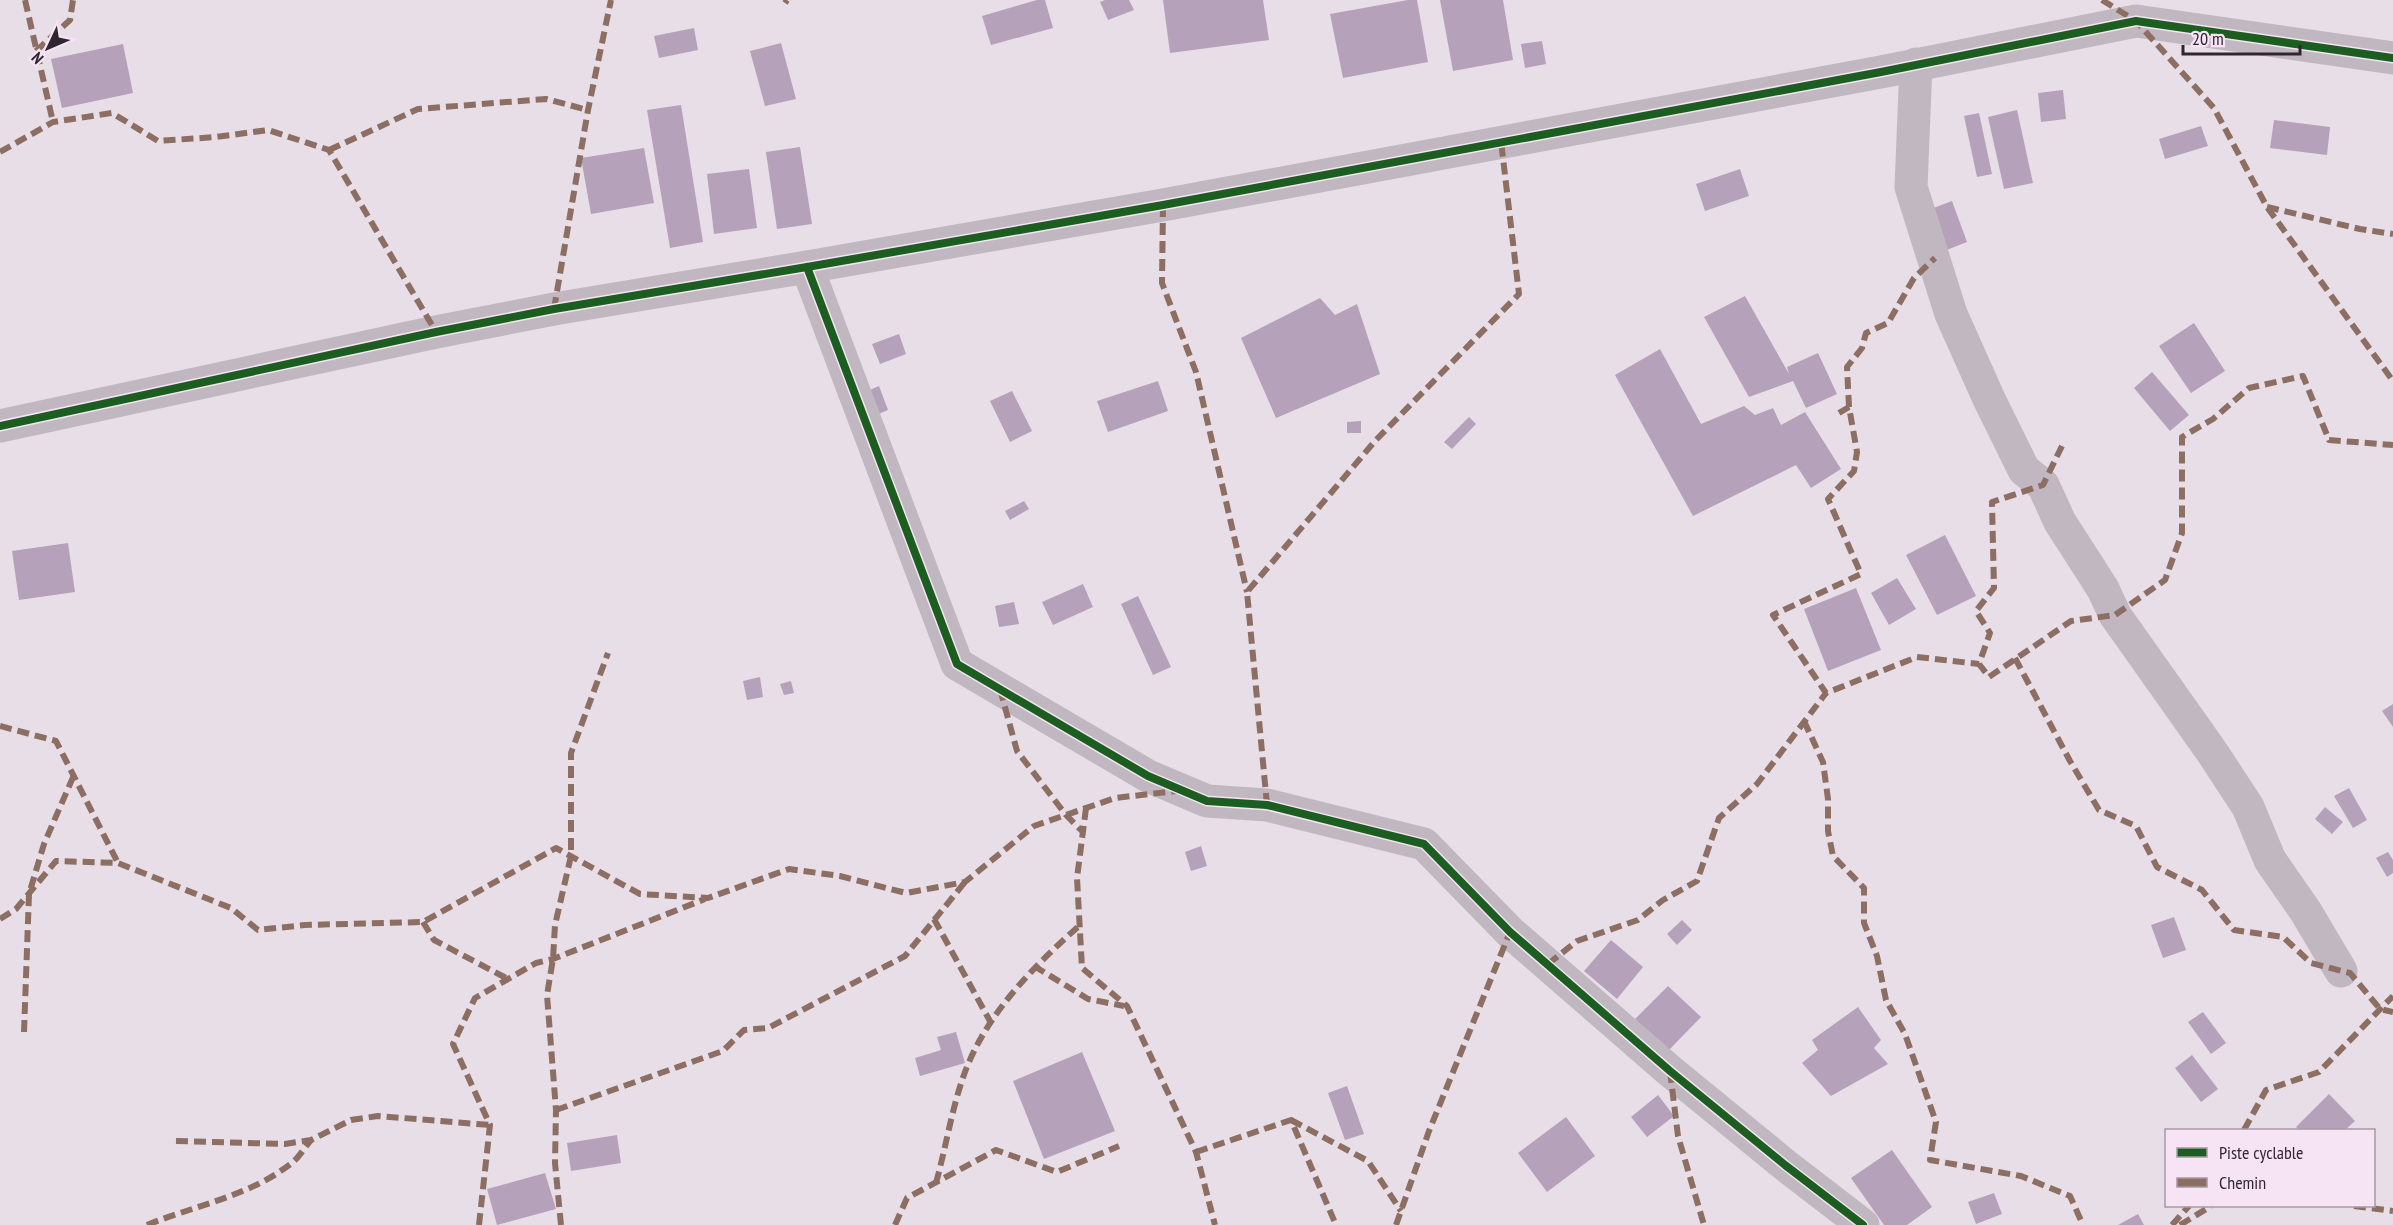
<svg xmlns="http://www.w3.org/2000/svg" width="2393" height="1225" font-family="'PT Sans Narrow',sans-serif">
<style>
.building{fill:#b6a1ba}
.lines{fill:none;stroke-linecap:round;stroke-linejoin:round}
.street{stroke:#c1b7c1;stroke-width:33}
.quiet{stroke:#8d6e63;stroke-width:6;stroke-dasharray:12 6;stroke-linecap:butt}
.cycleway-casing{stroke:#f6e4f4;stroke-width:11}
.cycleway{stroke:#1b5e20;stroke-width:8}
</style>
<rect width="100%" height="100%" fill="#e8dee8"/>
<g class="building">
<path d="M1037,0h8l8,28 -62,17 -9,-29z"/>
<path d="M1105,0h24l5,10 -26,10 -8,-18z"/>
<path d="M1163,0h100l6,40 -99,13z"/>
<path d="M1408,0h9l11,62 -85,16 -13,-64z"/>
<path d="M1440,0h63l10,60 -60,11z"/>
<path d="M694,28l4,22 -39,8 -5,-22z"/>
<path d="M1542,41l4,23 -21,4 -4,-24z"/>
<path d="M781,43l15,56 -31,7 -15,-55z"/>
<path d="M123,44l10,49 -71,15 -11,-49z"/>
<path d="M2063,90l3,29 -25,3 -3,-29z"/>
<path d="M681,105l22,137 -33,6 -23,-138z"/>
<path d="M2017,110l16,73 -29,6 -16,-72z"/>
<path d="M1979,113l13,61 -15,3 -13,-61z"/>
<path d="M2274,120l56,7 -3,28 -57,-7z"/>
<path d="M2201,126l7,20 -43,13 -6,-20z"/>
<path d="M800,147l12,77 -35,5 -11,-77z"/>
<path d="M644,148l10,55 -63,11 -10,-56z"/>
<path d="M749,169l8,59 -43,6 -7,-60z"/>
<path d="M1740,169l9,27 -44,15 -9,-27z"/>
<path d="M1952,201l15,41 -23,9 -16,-41z"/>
<path d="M1745,296l44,78 -2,-7 31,-14 19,41 -31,14 -13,-27 -44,16 -45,-80z"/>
<path d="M1320,298l15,17 22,-11 23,70 -104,44 -35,-80z"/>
<path d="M2194,323l31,48 -34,22 -32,-47z"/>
<path d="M899,334l7,20 -26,10 -8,-20z"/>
<path d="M1660,349l41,75 43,-18 11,9 18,-7 8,17 24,-13 36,57 -30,19 -15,-23 -103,51 -78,-141z"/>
<path d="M2152,372l37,43 -19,16 -36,-43z"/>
<path d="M1158,381l10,30 -60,21 -11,-31z"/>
<path d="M879,386l9,24 -14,6 -9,-24z"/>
<path d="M1012,391l20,40 -22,11 -20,-41z"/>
<path d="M1469,417l7,7 -24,25 -8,-7z"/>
<path d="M1361,421v12h-14v-11z"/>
<path d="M1024,501l5,8 -19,11 -5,-9z"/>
<path d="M1945,535l31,61 -39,19 -31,-60z"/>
<path d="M68,543l7,49 -56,8 -7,-49z"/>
<path d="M1897,578l19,31 -27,16 -18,-32z"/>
<path d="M1083,584l10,23 -40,18 -11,-23z"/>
<path d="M1856,588l25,62 -53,21 -24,-62z"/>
<path d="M1138,596l33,71 -18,8 -32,-71z"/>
<path d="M1014,602l5,22 -20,3 -4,-21z"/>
<path d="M760,677l3,20 -16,3 -4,-19z"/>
<path d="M791,681l3,12 -10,2 -4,-11z"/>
<path d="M2393,704v23l-11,-16z"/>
<path d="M2349,788l18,32 -14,8 -19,-32z"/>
<path d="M2325,807l18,15 -11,12 -17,-15z"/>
<path d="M1201,846l6,20 -16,5 -6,-19z"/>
<path d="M2388,852l5,8v13l-6,4 -11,-19z"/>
<path d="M2174,917l12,33 -23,8 -12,-33z"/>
<path d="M1682,920l10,10 -15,15 -10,-11z"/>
<path d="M1611,940l32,27 -26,32 -33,-28z"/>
<path d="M1668,986l33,31 -33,34 -33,-32z"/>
<path d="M1858,1007l23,33 -7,8 14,16 -57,32 -29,-33 16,-13 -6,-10z"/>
<path d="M2203,1012l23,31 -15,11 -23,-32z"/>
<path d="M956,1032l9,31 -45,13 -5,-18 26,-8 -4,-13z"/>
<path d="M1082,1052l33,79 -71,28 -31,-78z"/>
<path d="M2192,1055l26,34 -17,13 -26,-34z"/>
<path d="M1347,1086l17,48 -19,6 -17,-47z"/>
<path d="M2329,1094l26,27 -10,9h-45l-4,-3z"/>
<path d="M1658,1095l16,21 -27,21 -16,-20z"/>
<path d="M1566,1117l29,39 -48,36 -29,-39z"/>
<path d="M617,1135l4,28 -50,8 -4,-28z"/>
<path d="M1892,1150l40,57 -25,18h-23l-33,-47z"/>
<path d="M545,1173l11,36 -59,16 -10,-36z"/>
<path d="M1994,1193l8,21 -26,10 -8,-22z"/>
<path d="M2138,1214l6,11h-26z"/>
</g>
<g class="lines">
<g class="street">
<path d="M1916,64l-5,123 40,127 38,85 35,71 19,15 17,37 43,67 12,26 97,137 36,55 22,53 36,52 35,59"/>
<path d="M807,267l150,397 191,112 59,25 60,4 157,39 86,88 160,139 115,94 78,60"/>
<path d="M0,426l436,-94 118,-23 253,-42 356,-62 718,-133 255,-51 257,37"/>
</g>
<g class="quiet">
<path d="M25,0l28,122"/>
<path d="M2102,0l34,21 78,87 53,99 126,174"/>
<path d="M785,3l2,-3"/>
<path d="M36,51l34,-31 3,-20"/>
<path d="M329,150l89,-41 128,-10 42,11"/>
<path d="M0,152l53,-30 59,-9 46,28 58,-4 52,-7 61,20 107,182"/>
<path d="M1163,205l-1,78 34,89 51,220"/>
<path d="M2267,207l93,22 33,5"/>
<path d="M554,309l34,-199 23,-110"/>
<path d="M1849,407l-2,-40 15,-19 4,-15 22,-10 26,-45 21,-20"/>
<path d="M1839,413l10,-6 8,45 -3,19 -26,28 33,75 -88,41 53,78 91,-36 62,7"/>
<path d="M2062,446l-19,39 -51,17 2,86 -18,23 14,22 -11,31 10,13 82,-56 44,-6 50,-35 17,-47v-96l31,-18 36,-31 54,-12 26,64 64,5"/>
<path d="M2015,658l55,103 29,49 37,16 21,41 45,23 32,40 49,7 28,26 39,10 30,36 13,3"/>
<path d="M1000,689l17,62 49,64 16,16"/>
<path d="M1804,721l19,41 5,37v32l5,25 31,32v35l13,33 9,44 19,34 31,88 -6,38 91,16 49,20 13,29"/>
<path d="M0,726l56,15 62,122"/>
<path d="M1267,805l-20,-213 128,-151 144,-147 -18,-153"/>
<path d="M1086,808l-9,70 5,90 45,38 69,146 19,73"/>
<path d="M0,919l16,-10 40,-48 62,2 113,45 27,22 47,-5 118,-3 133,-74 84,46 68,4 81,-29 51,7 66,17 59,-11 69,-56 81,-28 61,-7"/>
<path d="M934,919l57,104"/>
<path d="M423,922l11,18 74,39"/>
<path d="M1548,964l29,-23 61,-21 25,-20 34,-19 22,-63 38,-34 69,-91"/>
<path d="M1034,966l54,33 36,7"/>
<path d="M24,1032l5,-138 15,-50 30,-69"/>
<path d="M1670,1071l8,65 26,89"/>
<path d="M556,1110l167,-59 21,-21 24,-2 137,-72 60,-74"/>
<path d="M1291,1120l77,41 33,50"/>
<path d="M2244,1130l22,-40 53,-18 74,-76"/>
<path d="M176,1141l109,3 26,-4 40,-20 27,-4 112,9"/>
<path d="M1196,1152l95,-32 45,105"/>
<path d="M936,1183c10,-36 16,-76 29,-111 22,-59 69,-106 115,-147"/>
<path d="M2354,1206l39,5"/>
<path d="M147,1225c49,-20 104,-29 146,-63 7,-6 12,-15 18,-22"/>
<path d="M479,1225l11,-100 -37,-81 22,-46 61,-35 17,-4 152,-60"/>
<path d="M561,1225l-6,-62 1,-53 -9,-115 6,-36 2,-34 16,-69v-103l37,-100"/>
<path d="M895,1225l12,-27 89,-48 61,22 62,-26"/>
<path d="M1396,1225l33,-94 81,-199"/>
<path d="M2172,1225l17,-19"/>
<path d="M2180,1225l31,-19"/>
</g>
<defs>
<g id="cycleway">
<path d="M807,267l150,397 191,112 59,25 60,4 157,39 86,88 160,139 115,94 78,60"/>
<path d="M0,426l436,-94 118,-23 253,-42 356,-62 718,-133 255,-51 257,37"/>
</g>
</defs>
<use href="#cycleway" class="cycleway-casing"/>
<use href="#cycleway" class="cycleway"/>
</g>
<rect x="2165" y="1129" width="210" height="78" fill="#f6e4f4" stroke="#a798a6" stroke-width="1.5"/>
<rect x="2177" y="1148" width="30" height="9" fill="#1b5e20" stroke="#a798a6" stroke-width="1.5"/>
<text x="2219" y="1159" font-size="18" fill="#302631">Piste cyclable</text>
<rect x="2177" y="1178" width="30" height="9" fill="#8d6e63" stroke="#a798a6" stroke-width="1.5"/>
<text x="2219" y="1189" font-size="18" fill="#302631">Chemin</text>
<g transform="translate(48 48) rotate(226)" stroke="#f6e4f4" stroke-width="4.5" paint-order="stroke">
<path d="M0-4.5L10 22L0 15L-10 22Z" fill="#302631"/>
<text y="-9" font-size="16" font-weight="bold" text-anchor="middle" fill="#302631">N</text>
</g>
<path d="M2183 45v9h117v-9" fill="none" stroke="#302631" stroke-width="3"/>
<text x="2192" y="45" font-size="18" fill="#302631" stroke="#f6e4f4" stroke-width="4.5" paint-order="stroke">20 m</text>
</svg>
